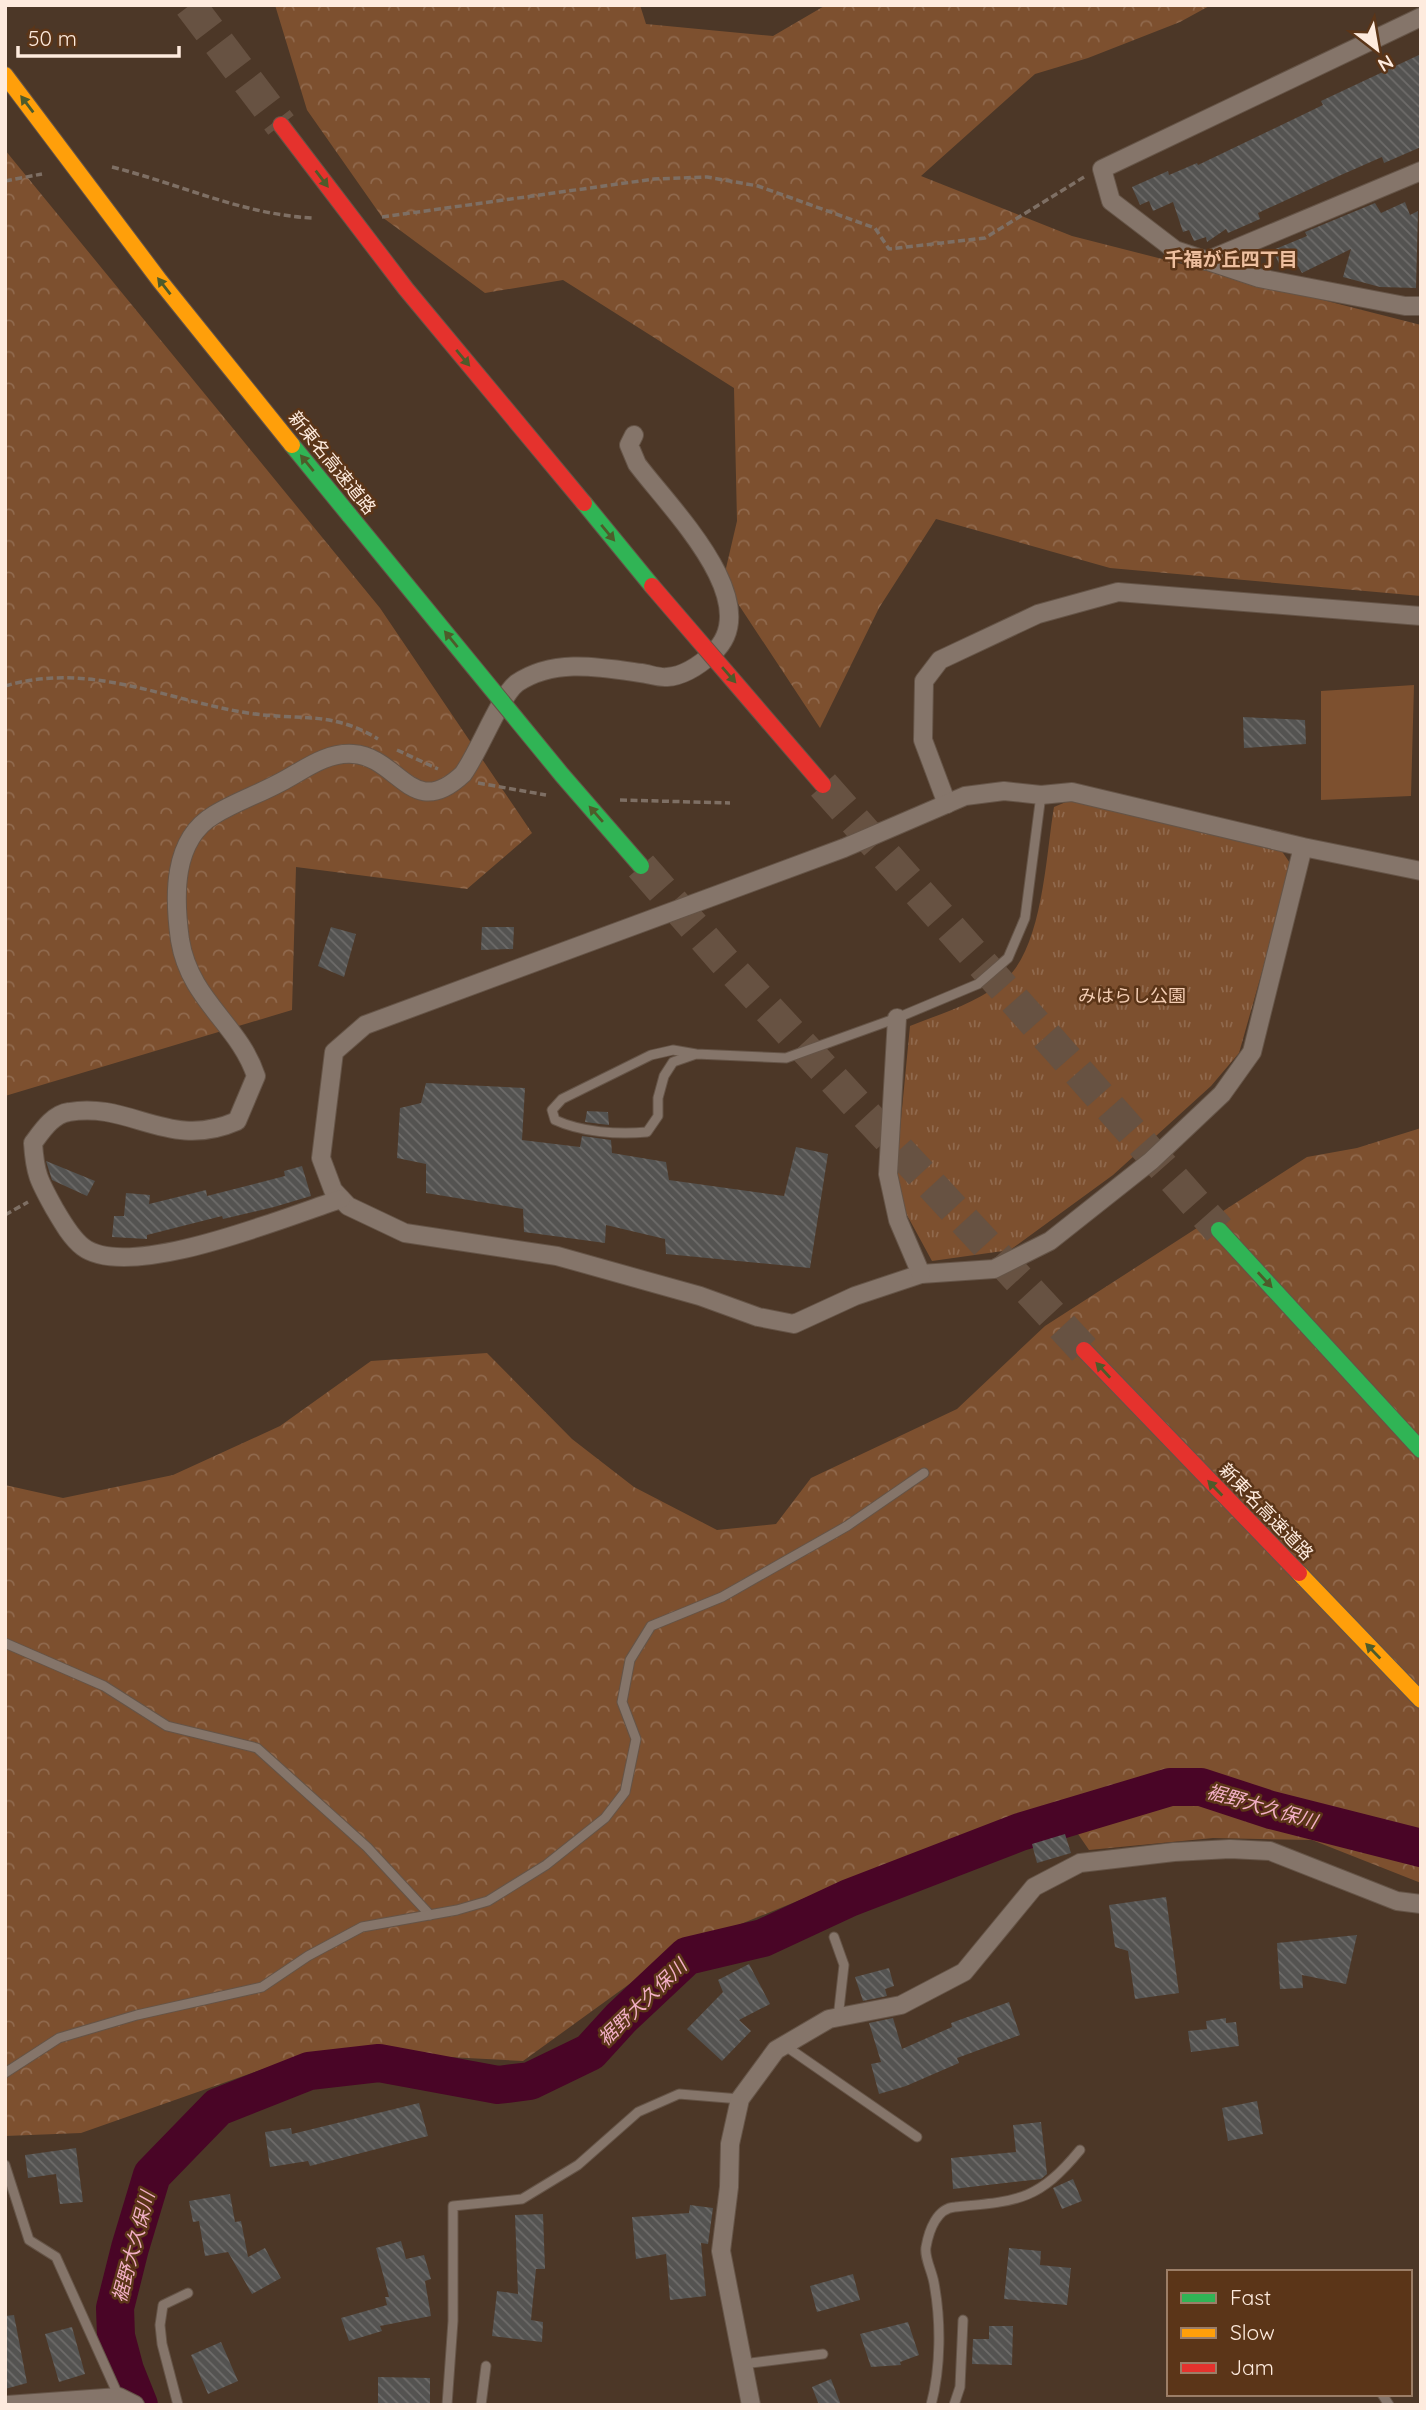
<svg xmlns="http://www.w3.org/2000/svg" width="1426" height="2410" font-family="Quicksand,'Noto Sans JP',sans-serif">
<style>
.forest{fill:url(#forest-crowns)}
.park{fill:url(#park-tufts)}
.garden{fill:#7d502f}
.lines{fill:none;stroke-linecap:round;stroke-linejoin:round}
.river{stroke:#490526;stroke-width:38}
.building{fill:url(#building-back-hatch)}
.highway-tunnel{stroke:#675242;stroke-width:32;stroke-dasharray:32 16;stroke-linecap:butt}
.lane-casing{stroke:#655447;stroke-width:11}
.street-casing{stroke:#655447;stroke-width:20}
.fast-casing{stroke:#655447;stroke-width:18}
.slow-casing{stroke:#655447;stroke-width:18}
.jam-casing{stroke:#655447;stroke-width:18}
.path{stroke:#7e6f64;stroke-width:3.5;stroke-dasharray:7 3.5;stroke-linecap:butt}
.lane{stroke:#85756a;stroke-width:9}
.street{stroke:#85756a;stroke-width:18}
.fast{stroke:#30b455;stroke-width:16}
.slow{stroke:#ff9f0a;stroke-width:16}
.jam{stroke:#e5322d;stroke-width:16}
.fast-bridge-casing{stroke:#655447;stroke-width:18;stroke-linecap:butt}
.jam-bridge-casing{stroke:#655447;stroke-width:18;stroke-linecap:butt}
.fast-bridge{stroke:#30b455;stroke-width:16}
.jam-bridge{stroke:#e5322d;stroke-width:16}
.oneway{fill:#4e5b2a}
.labels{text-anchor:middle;stroke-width:5;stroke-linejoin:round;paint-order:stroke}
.street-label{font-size:18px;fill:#feebde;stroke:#5b3518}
.park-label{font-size:18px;fill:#f4ceb4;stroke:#5b3518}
.neighbourhood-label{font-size:19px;font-weight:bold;fill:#eebf9f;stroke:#5b3518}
.water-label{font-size:19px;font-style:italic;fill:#f2afc6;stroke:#5b3518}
</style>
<defs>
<pattern id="forest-crowns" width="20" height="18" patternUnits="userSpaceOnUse" patternTransform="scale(1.75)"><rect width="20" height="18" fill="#7d502f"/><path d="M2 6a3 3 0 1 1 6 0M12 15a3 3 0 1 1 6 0" fill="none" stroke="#90694d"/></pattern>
<pattern id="park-tufts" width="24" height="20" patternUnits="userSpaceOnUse" patternTransform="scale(1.75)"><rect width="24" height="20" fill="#7d502f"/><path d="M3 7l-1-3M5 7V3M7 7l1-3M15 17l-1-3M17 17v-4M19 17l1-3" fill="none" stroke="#90694d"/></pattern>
<pattern id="building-back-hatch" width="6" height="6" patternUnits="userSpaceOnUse" patternTransform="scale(1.75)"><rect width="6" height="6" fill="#545351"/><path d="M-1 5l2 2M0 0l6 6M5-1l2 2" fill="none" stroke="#6e6c6a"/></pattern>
</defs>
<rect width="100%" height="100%" fill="#4c3727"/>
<g class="forest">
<path d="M275,5h365l6,19 127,12 53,-31h385l-31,17 -92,36 -53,16 -114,102 151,60 349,89v271l-311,-28 -174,-49 -57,89 -59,120 -97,-147 14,-60 -3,-133 -171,-108 -78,13 -103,-76 -75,-107z"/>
<path d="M5,150l375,458 152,225 -65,56 -171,-22 -4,143 -287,86z"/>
<path d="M1421,1128v755l-109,-43 -99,-2 -124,12 -26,-38 -185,56 -203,83 -152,110 -170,-9 -81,14 -191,67 -76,3v-651l58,13 110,-23 107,-49 91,-65 116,-8 85,86 62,48 83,43 59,-6 35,-46 146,-69 88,-83 262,-169 50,-9z"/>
</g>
<path class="park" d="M1073,799l208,51 11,16 -53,187 -28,33 -98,89 -103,75 -78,11 -31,-57 -5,-33 14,-145c32,-13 71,-24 97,-48 36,-34 39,-124 47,-171z"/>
<path class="garden" d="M1414,685l-3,111 -90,4v-109z"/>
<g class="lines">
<path class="river" d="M139,2405l-14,-35 -9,-34 -1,-28 15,-60 22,-73 66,-68 91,-36 70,-8 119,22 32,-4 60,-29 31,-34 66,-62 76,-18 86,-40 171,-66 150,-45h31l70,23 150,38"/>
</g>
<g class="building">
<path d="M1421,54v93l-37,16 -2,-6 -41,18 -83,38 2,6 -32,14 -2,-4 -19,13 -1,-5 -12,4 -5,-11 -6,2 -10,-30 -20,9 -4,-10 -9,4 -8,-18 36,-16 1,4 28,-12 1,2 125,-60 -2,-4z"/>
<path d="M1405,202l5,13 8,-4 -2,77 -36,-1 -37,-10 8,-28 -49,24 -4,-7 -5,3 -14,-5 -6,-14 34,-14 -2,-4 70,-29 6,10z"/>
<path d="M1243,717l62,3 1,24 -62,4z"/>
<path d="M331,927l25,7 -12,43 -26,-11z"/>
<path d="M482,927h32l-1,22 -32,1z"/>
<path d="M426,1083l99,5 -3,52 58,7 2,-11 29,4 1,13 54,9 3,18 115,16 12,-49 32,7 -18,114 -144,-14 -1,-15 -59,-14 -1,18 -81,-11 -1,-23 -97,-16v-29l-29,-6 3,-50 21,-5z"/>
<path d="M587,1111l21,1 1,13 -24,-3z"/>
<path d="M46,1161l49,20 -8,15 -35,-16z"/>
<path d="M302,1166l9,30 -37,11 -51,12 -1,-3 -75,19v4l-35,-2 2,-21h10l2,-23 24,2 -1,9 57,-14 1,6 78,-20 -1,-5z"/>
<path d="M1065,1834l6,19 -34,10 -5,-19z"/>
<path d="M1166,1897l13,96 -44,6 -7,-48 -13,-4 -6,-42z"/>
<path d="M1357,1935l-11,49 -44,-9 1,13 -23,1 -3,-46z"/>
<path d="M749,1964l21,40 -31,16 12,11 -29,30 -35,-32 36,-37 -5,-12z"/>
<path d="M889,1968l5,18 -9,3 2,7 -24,5 -8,-24z"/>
<path d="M1009,2002l11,33 -63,23 2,5 -53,23 -27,8 -8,-30 10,-2 -12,-39 24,-5 9,31 50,-22 -1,-4z"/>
<path d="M1226,2018v5l10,-1 3,24 -48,6 -3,-21 19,-2 -1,-8z"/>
<path d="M1257,2101l6,33 -35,7 -6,-33z"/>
<path d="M419,2103l9,33 -118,30 -2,-5 -38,6 -5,-35 26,-4 1,6z"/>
<path d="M1041,2122l6,52 -6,5 -88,10 -2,-31 65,-6 -3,-27z"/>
<path d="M76,2148l7,54 -23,2 -4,-30 -28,4 -3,-23z"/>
<path d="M1073,2179l9,22 -20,8 -9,-21z"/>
<path d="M230,2194l5,28 6,-1 7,36 17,-9 16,30 -29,16 -24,-42 -23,4 -6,-35 -6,1 -4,-21z"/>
<path d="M690,2205l23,3 -5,36 -7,-1 5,53 -36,4 -4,-46 -30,5 -4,-42 57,-4z"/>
<path d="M543,2214l2,55h-9l-5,51 12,2 -1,20 -50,-6 5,-45 21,3 -3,-79z"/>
<path d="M401,2241l5,18 18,-4 7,24 -6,2 6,35 -51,10 2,5 -33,10 -8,-23 46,-13 -2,-8h4l-13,-49z"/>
<path d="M1009,2248l32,3 -1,14 31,3 -4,37 -63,-6z"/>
<path d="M853,2274l7,26 -43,12 -7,-26z"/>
<path d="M14,2315l13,68 -22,6v-73z"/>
<path d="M908,2322l11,33 -19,7 1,3 -30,2 -11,-33z"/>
<path d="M989,2326h24l-1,39 -40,-1 1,-25h16z"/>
<path d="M72,2327l13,47 -26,8 -14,-48z"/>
<path d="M221,2342l17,39 -30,13 -17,-39z"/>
<path d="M378,2377l52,1v27h-52z"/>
<path d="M831,2379l10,26h-22l-7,-18z"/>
</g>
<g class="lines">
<g class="highway-tunnel">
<path d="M190,5l91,120"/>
<path d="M823,785l396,445"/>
<path d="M641,866l83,95 360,389"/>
</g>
<defs>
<g id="lane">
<path d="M696,1054l-23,-4 -22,5 -89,44 -10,11 3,10c26,12 63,15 92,12l11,-16v-18l6,-22 9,-14 23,-8 90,4 111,-40 81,-34 30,-26 17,-40 16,-123"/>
<path d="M5,1643l99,43 63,40 90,22 110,99 63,68"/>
<path d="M834,1937l10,28 -6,53"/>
<path d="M784,2045l133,92"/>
<path d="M5,2073l54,-35 78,-23 125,-28 46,-31 54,-29 95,-17 31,-9 58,-36 59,-47 20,-26 11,-53 -14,-37 8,-42 21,-34 71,-29 125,-71 77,-53"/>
<path d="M5,2165l24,75 27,17 63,140"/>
<path d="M743,2364l80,-10"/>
<path d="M1382,2394l7,11"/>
<path d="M178,2405l-16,-61 -2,-19 3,-20 25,-12"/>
<path d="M447,2405l6,-84v-115l69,-7 56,-34 60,-53 41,-18 61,5"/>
<path d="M481,2405l5,-39"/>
<path d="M931,2405c10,-38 10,-84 3,-122 -2,-12 -10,-26 -8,-36 3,-17 11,-39 29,-40 63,-6 83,-6 125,-57"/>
<path d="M954,2405l6,-18 3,-67"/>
</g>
<g id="street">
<path d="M1421,17l-319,152 9,32 64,49 84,28 146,28h16"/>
<path d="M1206,261l215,-90"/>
<path d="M947,804l-24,-64 1,-59 16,-21 98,-46 80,-22 303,24"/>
<path d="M1303,847l-51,205 -30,42 -71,67 -101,80 -56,28 -73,5 -66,22 -61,28 -36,-7 -58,-21 -143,-40 -152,-23 -57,-27 -15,-16 -12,-32 13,-106 31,-27 479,-177 121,-52 39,-5 37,4 31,-3 231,55 118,24"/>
<path d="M897,1018l-9,156 10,46 23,54"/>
<path d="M341,1199c-53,17 -212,83 -258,48 -12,-9 -22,-27 -29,-39 -15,-27 -19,-34 -21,-65 9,-12 20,-29 36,-31 61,-11 100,39 168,9l19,-45c-17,-52 -66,-75 -76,-136 -6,-43 -8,-100 34,-125 21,-13 45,-21 67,-33 23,-12 45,-30 72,-28 46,3 59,68 110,20 16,-22 37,-78 54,-91 37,-25 83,-16 124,-10 8,1 18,5 26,4 17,-1 34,-13 46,-24 55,-50 -45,-147 -76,-189l-8,-19 5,-10"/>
<path d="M7,2405l112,-8 16,8"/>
<path d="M751,2405l-30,-154 8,-64 1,-43 10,-45 36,-49 53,-31 72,-14 63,-33 70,-85 46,-24 94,-11 56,-3 40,2 127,50 24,3"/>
</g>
<g id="fast">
<path d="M292,445l58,71"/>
<path d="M584,503l68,83"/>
<path d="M1219,1230l202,220"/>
</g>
<g id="slow">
<path d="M5,75l155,206 132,164"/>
<path d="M1299,1573l122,127"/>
</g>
<g id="jam">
<path d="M281,125l125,164 178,214"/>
<path d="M1084,1350l215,223"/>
</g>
</defs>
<use href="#lane" class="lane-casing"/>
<use href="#street" class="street-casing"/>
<use href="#fast" class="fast-casing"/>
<use href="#slow" class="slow-casing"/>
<use href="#jam" class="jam-casing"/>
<g class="path">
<path d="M112,167c68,17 131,48 202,51"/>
<path d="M5,181l37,-7"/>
<path d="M382,217l272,-38 53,-2 51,9 117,42 14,21 96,-11 99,-61"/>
<path d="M5,686c84,-25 161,14 243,27 50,8 83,-3 130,26"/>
<path d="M397,750l41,19"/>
<path d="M478,783l68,12"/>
<path d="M620,800l110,3"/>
<path d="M5,1215l23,-13"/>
</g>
<use href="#lane" class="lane"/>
<use href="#street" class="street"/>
<use href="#fast" class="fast"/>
<use href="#slow" class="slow"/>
<use href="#jam" class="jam"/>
<defs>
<path id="fast-bridge" d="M350,516l212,259 79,91"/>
<path id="jam-bridge" d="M652,586l171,199"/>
</defs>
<use href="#fast-bridge" class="fast-bridge-casing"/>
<use href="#jam-bridge" class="jam-bridge-casing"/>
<use href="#fast-bridge" class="fast-bridge"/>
<use href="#jam-bridge" class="jam-bridge"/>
</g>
<defs><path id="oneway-solid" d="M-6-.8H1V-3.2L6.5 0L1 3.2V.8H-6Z" transform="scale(1.75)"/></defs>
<g class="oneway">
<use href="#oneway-solid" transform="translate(27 104) rotate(-127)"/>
<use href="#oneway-solid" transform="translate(322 179) rotate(53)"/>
<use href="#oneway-solid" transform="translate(164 286) rotate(-128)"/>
<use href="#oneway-solid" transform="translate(463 358) rotate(50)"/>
<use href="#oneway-solid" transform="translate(307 463) rotate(-129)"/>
<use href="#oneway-solid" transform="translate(608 533) rotate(50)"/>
<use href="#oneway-solid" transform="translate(451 639) rotate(-129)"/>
<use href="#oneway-solid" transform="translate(729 675) rotate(49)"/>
<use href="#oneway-solid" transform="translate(596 814) rotate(-131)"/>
<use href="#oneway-solid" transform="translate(1265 1280) rotate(47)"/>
<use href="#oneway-solid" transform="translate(1103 1370) rotate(-133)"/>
<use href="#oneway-solid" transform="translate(1215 1488) rotate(-134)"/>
<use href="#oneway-solid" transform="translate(1373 1651) rotate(-134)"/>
</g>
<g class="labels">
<g class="street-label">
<text transform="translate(332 463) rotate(51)" y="6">新東名高速道路</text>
<text transform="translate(1266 1512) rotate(46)" y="6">新東名高速道路</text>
</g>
<g class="park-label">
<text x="1132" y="1002">みはらし公園</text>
</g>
<g class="neighbourhood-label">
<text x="1231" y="266">千福が丘四丁目</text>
</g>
<g class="water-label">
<text transform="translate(1262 1806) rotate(16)" y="7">裾野大久保川</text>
<text transform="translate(642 2002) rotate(-44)" y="7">裾野大久保川</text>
<text transform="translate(133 2247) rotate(-75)" y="7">裾野大久保川</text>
</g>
</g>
<rect width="1426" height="2410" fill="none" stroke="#feebde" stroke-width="14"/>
<rect x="1167" y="2270" width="245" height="126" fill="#5b3518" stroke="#9c7e67" stroke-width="2"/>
<rect x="1181" y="2293" width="35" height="10" fill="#30b455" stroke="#9c7e67" stroke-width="2"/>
<text x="1230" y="2305" font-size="21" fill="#feebde">Fast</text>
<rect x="1181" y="2328" width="35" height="10" fill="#ff9f0a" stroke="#9c7e67" stroke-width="2"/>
<text x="1230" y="2340" font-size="21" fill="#feebde">Slow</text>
<rect x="1181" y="2363" width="35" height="10" fill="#e5322d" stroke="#9c7e67" stroke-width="2"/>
<text x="1230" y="2375" font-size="21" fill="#feebde">Jam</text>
<g transform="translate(1377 49) rotate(149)" stroke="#5b3518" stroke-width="5" paint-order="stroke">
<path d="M0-5L12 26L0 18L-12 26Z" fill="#feebde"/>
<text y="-10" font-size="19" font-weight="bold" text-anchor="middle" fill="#feebde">N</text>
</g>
<path d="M18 46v10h161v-10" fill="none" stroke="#feebde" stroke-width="3.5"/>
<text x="28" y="46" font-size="21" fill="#feebde" stroke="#5b3518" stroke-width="5" paint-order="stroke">50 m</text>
</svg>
